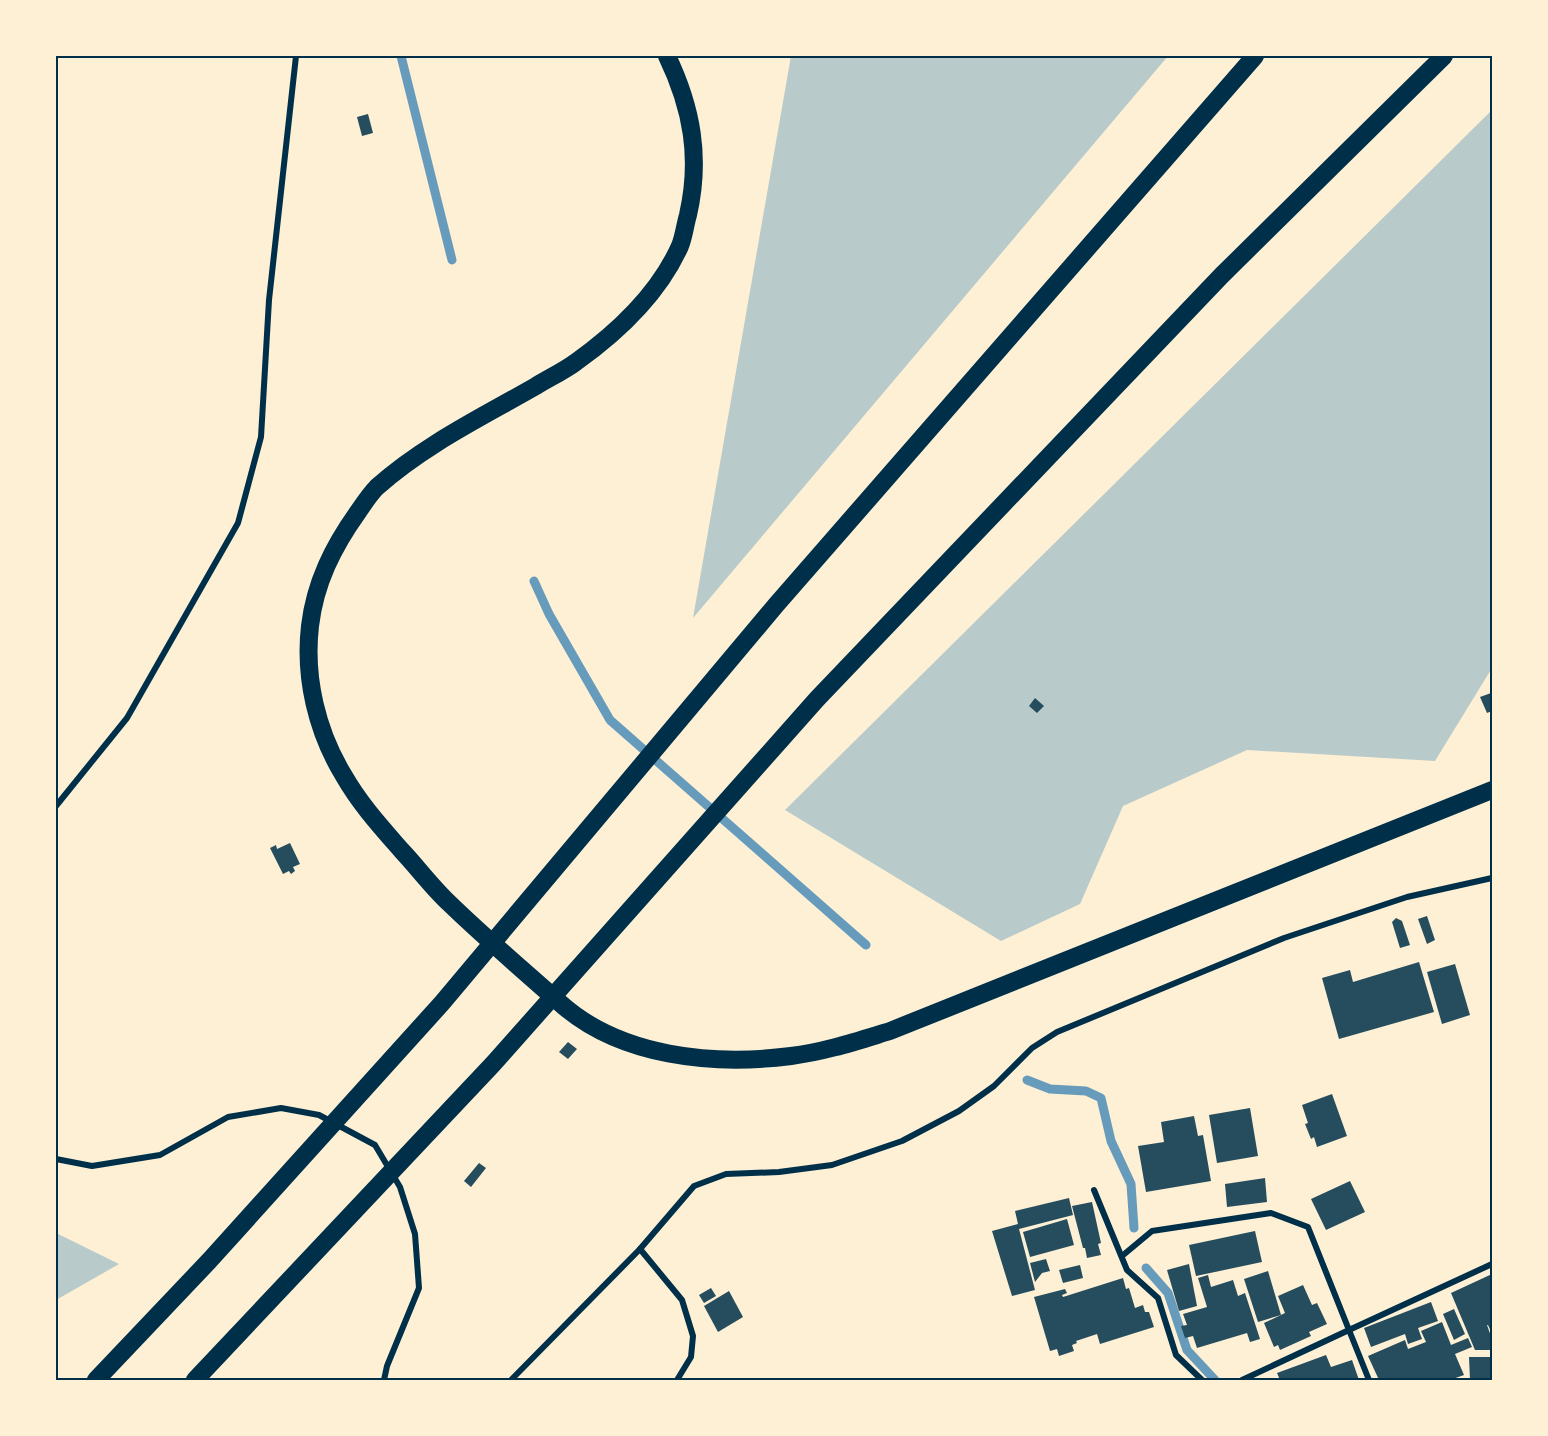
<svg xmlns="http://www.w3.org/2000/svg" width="1548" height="1436" font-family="'Fira Sans Condensed',sans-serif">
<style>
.green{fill:#b9caca}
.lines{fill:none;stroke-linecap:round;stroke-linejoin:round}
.stream{stroke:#669bbc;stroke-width:9}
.building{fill:#264d5e}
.minor{stroke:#003049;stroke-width:6}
.motorway{stroke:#003049;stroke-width:18}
.neatline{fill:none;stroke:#003049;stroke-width:2}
</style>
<rect width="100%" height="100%" fill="#fdf0d5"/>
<g class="green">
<path d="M791,56h377l-475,562z"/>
<path d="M1492,110v558l-57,93 -188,-11 -124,56 -43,98 -79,37 -216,-131z"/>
<path d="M56,1233l63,31 -63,36z"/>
</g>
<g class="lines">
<g class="stream">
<path d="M401,56l51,204"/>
<path d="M534,581l15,33 61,106 256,225"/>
<path d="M1027,1080l23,9 36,2 15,7 10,43 20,43 3,44"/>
<path d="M1146,1268l22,25 19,57 28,30"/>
</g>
</g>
<g class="building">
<path d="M368,114l5,19 -11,3 -5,-19z"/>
<path d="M1491,693l1,18 -5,2 -7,-16z"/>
<path d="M1035,698l9,8 -7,7 -8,-7z"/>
<path d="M290,843l10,21 -7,3 2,4 -4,3 -2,-3 -6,3 -13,-26 6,-3 1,4z"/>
<path d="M1427,916l8,24 -8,4 -9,-25z"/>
<path d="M1396,918l6,3 8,24 -10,3 -8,-26z"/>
<path d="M1419,962l15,50 -95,27 -17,-61 28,-8 3,12z"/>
<path d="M1455,964l15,51 -28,9 -15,-52z"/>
<path d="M568,1042l9,7 -9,10 -9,-7z"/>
<path d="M1332,1094l15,42 -30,11 -3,-10 -3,2 -6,-15 3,-1 -6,-18z"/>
<path d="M1250,1108l8,48 -41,7 -8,-48z"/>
<path d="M1194,1116l4,20 5,-1 8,46 -65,11 -8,-46 26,-4 -3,-20z"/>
<path d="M479,1163l7,5 -15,19 -7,-6z"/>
<path d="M1265,1178l2,24 -40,5 -2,-23z"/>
<path d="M1350,1181l15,31 -39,18 -15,-31z"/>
<path d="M1069,1198l4,17 -54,14 16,61 -23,6 -20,-65 26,-7 -3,-13z"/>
<path d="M1092,1202l9,41 -3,1 3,11 -14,3 -2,-10h-2l-11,-42z"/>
<path d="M1067,1219l7,26 -44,12 -7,-25z"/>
<path d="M1255,1231l7,31 -66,14 -7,-31z"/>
<path d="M1046,1259l4,12 -8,2 -7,9 -5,-19z"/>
<path d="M1189,1264l8,42 -18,5 -12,-41z"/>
<path d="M1080,1265l3,13 -20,5 -4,-13z"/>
<path d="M1268,1271l13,44 -23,7 -14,-43z"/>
<path d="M1492,1274v60l-4,-9h-1l5,14v11h-17l-24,-57z"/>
<path d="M1208,1275l3,12 22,-7 5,16 7,-3 15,46 -10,3 -3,-9 -50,15 -4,-12 -8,2 -4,-12 6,-1 -4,-11 24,-7 -9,-29z"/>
<path d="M1123,1278l3,11 3,-1 6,20 8,-3 2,7h4l5,15 -54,17 -3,-10 -21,7 1,2 -5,2 2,6 -15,5 -2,-7 -7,2 -16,-54 31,-8 2,4 -5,2 1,2z"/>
<path d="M1303,1285l9,20 5,-2 10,21 -18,8 2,4 -31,14 -2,-5 -4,2 -10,-24 21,-10 -7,-17z"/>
<path d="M711,1288l5,8 -12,7 -5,-8z"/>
<path d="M729,1291l14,26 -25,15 -14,-26z"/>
<path d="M1431,1302l7,19 -20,7 4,11 -14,5 -3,-10 -34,13 -7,-19z"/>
<path d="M1454,1309l11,25 -11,6 -11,-26z"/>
<path d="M1442,1322l9,23 17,-7 4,9 -17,7 9,21 -14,5h-71l-11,-24 37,-16 3,9 18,-7 -5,-11z"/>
<path d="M1326,1355l5,12 21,-7 7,20h-79l-3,-7z"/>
<path d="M1469,1357h23v23h-22z"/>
</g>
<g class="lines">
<g class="minor">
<path d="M56,806l71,-88 111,-195 23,-86 8,-137 27,-244"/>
<path d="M56,1159l36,7 68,-11 68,-38 53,-9 38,7 56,30 25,42 15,47 4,54 -32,78 -3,14"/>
<path d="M1094,1190l33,80 31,28 18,57 26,25"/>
<path d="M640,1249l42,51 11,36 -2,21 -14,23"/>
<path d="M1122,1256l30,-25 119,-18 37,14 41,103 143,-66"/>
<path d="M511,1380l129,-131 54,-63 32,-12 53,-2 53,-7 70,-24 57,-30 35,-25 38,-38 25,-16 227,-94 123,-41 85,-19"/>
<path d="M1242,1380l107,-50 20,50"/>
</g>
<g class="motorway">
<path d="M667,56c25,52 34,102 21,159 -3,10 -4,21 -8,31 -21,47 -62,86 -104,116 -12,9 -27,16 -40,24 -54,31 -112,59 -159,101 -7,7 -13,16 -19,25 -25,35 -43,71 -48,114 -6,52 7,106 34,150 16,28 37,51 58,75 16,17 30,36 47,52 36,35 74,67 111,100 60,54 153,63 231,53 33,-4 66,-15 99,-25l602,-241"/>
<path d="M96,1380l113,-119 233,-258 334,-398 479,-549"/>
<path d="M195,1380l298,-316 324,-365 405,-424 222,-219"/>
</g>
</g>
<rect width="1548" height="1436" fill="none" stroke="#fdf0d5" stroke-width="114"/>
<rect x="57" y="57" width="1434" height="1322" class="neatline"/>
</svg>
